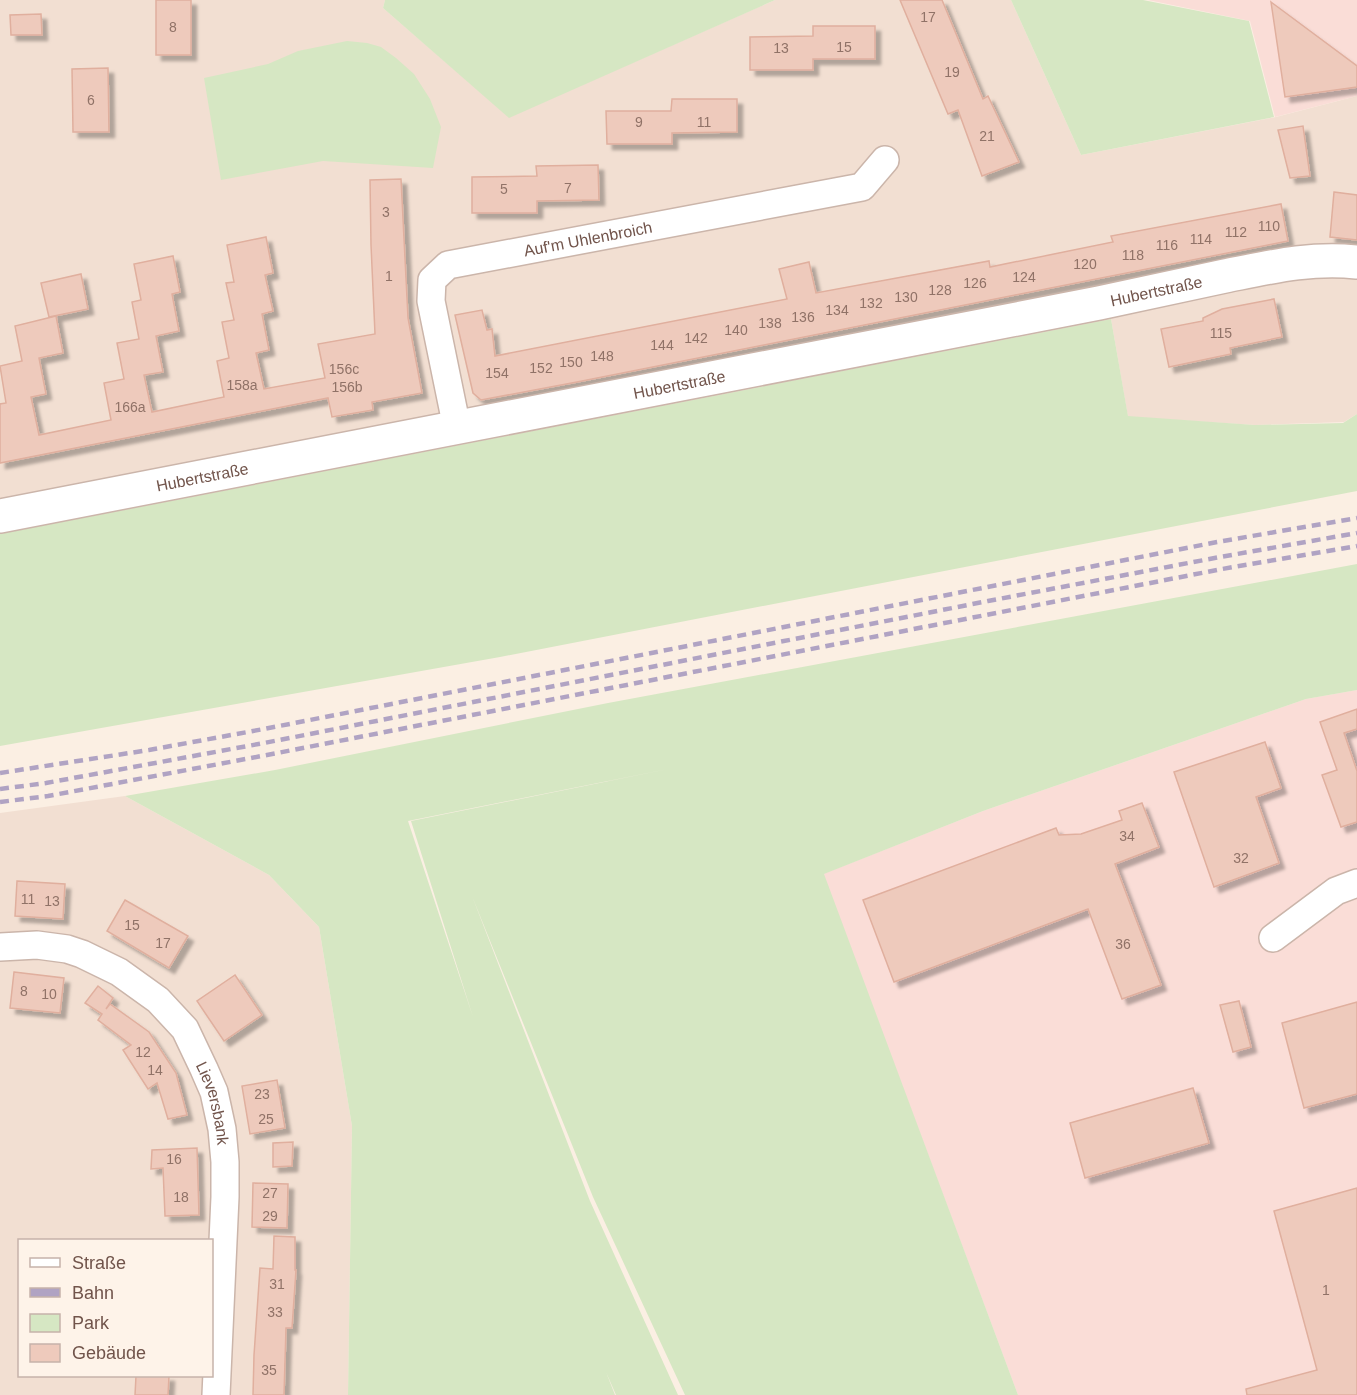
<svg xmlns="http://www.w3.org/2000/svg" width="1357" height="1395" font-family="Arial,sans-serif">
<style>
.residential{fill:#f2dfd2;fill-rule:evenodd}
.commercial{fill:#faddd7}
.green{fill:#d6e7c3;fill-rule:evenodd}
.building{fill:#eecabc;stroke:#e0af9e;stroke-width:1.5;filter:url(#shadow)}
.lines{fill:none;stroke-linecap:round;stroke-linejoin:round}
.minor-casing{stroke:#cbb5aa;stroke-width:30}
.tertiary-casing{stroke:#cbb5aa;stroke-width:36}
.minor{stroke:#fff;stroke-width:27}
.tertiary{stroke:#fff;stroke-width:33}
.rail{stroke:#b0a3c3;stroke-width:4.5;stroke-dasharray:9 6;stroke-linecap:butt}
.labels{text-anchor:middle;stroke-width:4.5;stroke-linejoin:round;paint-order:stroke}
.number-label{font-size:14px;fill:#907267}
.street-label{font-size:16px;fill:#71544b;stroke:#fef3e9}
</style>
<defs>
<filter id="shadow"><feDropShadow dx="5.5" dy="5.5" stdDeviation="1.5" flood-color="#0004"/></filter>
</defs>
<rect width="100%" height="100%" fill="#fbefe3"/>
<g class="residential">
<path d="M0,0h385l-2,8 126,109 266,-117h236l70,155 195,-38 81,-21v318l-13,8 -89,3 -127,-8 -17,-98 -1111,215z"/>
<path d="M125,796l144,79 50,52 33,199 -4,269h-348v-582zM20,1240h192v136h-192z"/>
</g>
<g class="commercial">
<path d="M1148,0h209v96l-82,21 -25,-96z"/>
<path d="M1357,690v705h-339l-195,-521 160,-63 323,-112z"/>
</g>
<g class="green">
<path d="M385,0h390l-266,118 -126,-110z"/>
<path d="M1011,0h132l106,21 25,96 -193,38z"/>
<path d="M347,41l20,2 14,4 15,11 18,16 16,25 11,28 -8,41 -110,-7 -102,19 -17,-102 64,-14 30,-13z"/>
<path d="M1111,319l17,97 127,9 88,-2 14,-9v77l-857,166 -500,89v-212z"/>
<path d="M1357,564v126l-51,9 -323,112 -159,63 194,521h-333l-92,-198 -121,-301 118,305 88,194h-62l-10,-23 9,23h-267l4,-269 -33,-199 -50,-52 -144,-79 150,-26 333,-67zM673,768l-262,53 62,196 -65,-196z"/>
</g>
<g class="building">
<rect x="156" y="0" width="35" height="55"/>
<path d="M900,0h42l41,99 5,-3 31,66 -37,14 -24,-66 -10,4z"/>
<path d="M1271,2l86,64v21l-72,10z"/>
<path d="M41,14l1,21h-31l-1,-20z"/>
<path d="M813,26h62v33h-62v11h-63v-33l63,-1z"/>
<path d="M108,68l1,64h-36l-1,-63z"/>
<path d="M672,99h65v33l-65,1v11h-65l-1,-33h65z"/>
<path d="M1303,126l7,50 -20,2 -12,-48z"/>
<path d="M598,165l1,35 -62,1v12h-65v-36l65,-1 -1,-10z"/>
<path d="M401,179l7,139 14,75 -50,9 1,8 -41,7 -4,-19 -328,65v-59l6,-1 -6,-37 22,-5 -7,-35 41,-10 7,37 -24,5 7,36 -15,3 8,38 72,-15 -7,-37 20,-4 -7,-36 22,-4 -7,-37 9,-2 -7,-36 39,-8 7,36 -8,2 7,37 -23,5 7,36 -19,3 8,37 72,-15 -7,-36 12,-3 -7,-36 12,-2 -8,-37 8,-1 -7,-37 39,-8 7,36 -8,2 8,36 -11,3 7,36 -13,3 8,36 61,-11 -7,-34 57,-10 -4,-89 -1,-65z"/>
<path d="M1334,192l23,3v45l-27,-3z"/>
<path d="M1281,204l7,37 -711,141 -96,18 -8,-7 -18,-78 27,-5 5,20 5,-1 3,27 292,-57 -8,-30 30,-7 7,31 173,-32 1,6 123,-25 -2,-6z"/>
<path d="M81,274l7,35 -39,8 -8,-34z"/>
<path d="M1274,299l8,38 -52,11 1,6 -62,13 -8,-38 42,-8v-3l19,-9z"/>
<path d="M1357,709v20l-13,4 13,38v51l-16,5 -19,-52 15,-5 -17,-48z"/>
<path d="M1265,742l16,46 -25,9 23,66 -65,24 -40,-115z"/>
<path d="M1142,803l17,44 -44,17 46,121 -39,14 -34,-90 -194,73 -31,-82 193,-72 3,7 22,-1 41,-14 -3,-9z"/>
<path d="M17,881l48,3 -2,35 -48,-3z"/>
<path d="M125,900l63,36 -19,32 -62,-37z"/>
<path d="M14,972l50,6 -4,35 -50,-5z"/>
<path d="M235,975l27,40 -38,26 -27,-40z"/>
<path d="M98,986l15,12 -7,11 4,-5 39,28 27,41 11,42 -19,4 -11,-36 -9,6 -25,-39 8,-5 -33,-25 4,-6 -17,-11z"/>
<path d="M1239,1001l12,46 -18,5 -13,-47z"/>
<path d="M1357,1002v92l-53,14 -22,-85z"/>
<path d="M277,1080l8,48 -35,6 -8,-48z"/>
<path d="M1193,1088l16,55 -124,35 -15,-55z"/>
<path d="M293,1142l-1,24 -19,1v-24z"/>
<path d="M197,1148l2,67 -34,1 -2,-48 -12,1 1,-19z"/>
<path d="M253,1183l35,1 -1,44 -35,-1z"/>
<path d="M1357,1188v207h-110l-1,-6 71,-19 -43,-159z"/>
<path d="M274,1236l21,1v33h1l-4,58h-6l-2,67h-31l1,-40 6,-87 13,1z"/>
<path d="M136,1376h33l-1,19h-33z"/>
</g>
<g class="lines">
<defs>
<g id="minor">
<path id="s1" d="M457,428l-26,-127 1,-21 16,-15 414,-78 23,-27"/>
<path d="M1273,938l63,-47 21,-8"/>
<path id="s2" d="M0,947l37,-2 30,4 15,5 37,18 39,28 27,29 19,40 10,23 8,37 3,33v35l-9,198"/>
</g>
<g id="tertiary">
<path id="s3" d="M0,516l1099,-213c42,-9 84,-18 126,-27 45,-9 86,-19 132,-14"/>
</g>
</defs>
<use href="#minor" class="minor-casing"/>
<use href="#tertiary" class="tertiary-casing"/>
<use href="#minor" class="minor"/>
<use href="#tertiary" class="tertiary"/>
<g class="rail">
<path d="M0,773l149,-23 115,-21 953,-187 140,-24"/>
<path d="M0,789l46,-6 218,-40 724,-142 232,-44 137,-24"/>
<path d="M0,802l48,-6 219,-41 955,-186 135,-23"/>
</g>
</g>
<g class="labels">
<g class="number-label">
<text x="928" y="22">17</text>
<text x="173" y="32">8</text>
<text x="844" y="52">15</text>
<text x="781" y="53">13</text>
<text x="952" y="77">19</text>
<text x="91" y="105">6</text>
<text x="639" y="127">9</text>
<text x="704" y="127">11</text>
<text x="987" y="141">21</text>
<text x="568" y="193">7</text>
<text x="504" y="194">5</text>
<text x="386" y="217">3</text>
<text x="1269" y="231">110</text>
<text x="1236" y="237">112</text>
<text x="1201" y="244">114</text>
<text x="1167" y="250">116</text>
<text x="1133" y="260">118</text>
<text x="1085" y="269">120</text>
<text x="389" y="281">1</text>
<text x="1024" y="282">124</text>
<text x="975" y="288">126</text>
<text x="940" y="295">128</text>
<text x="906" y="302">130</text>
<text x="871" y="308">132</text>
<text x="837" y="315">134</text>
<text x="803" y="322">136</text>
<text x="770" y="328">138</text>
<text x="736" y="335">140</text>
<text x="1221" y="338">115</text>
<text x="696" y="343">142</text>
<text x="662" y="350">144</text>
<text x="602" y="361">148</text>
<text x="571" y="367">150</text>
<text x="541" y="373">152</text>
<text x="344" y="374">156c</text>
<text x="497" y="378">154</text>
<text x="242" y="390">158a</text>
<text x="347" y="392">156b</text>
<text x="130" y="412">166a</text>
<text x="1127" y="841">34</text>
<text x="1241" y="863">32</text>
<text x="28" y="904">11</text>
<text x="52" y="906">13</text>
<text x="132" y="930">15</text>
<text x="163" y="948">17</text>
<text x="1123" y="949">36</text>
<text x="24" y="996">8</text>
<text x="49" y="999">10</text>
<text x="143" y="1057">12</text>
<text x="155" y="1075">14</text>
<text x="262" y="1099">23</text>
<text x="266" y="1124">25</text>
<text x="174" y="1164">16</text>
<text x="270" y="1198">27</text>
<text x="181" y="1202">18</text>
<text x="270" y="1221">29</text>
<text x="277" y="1289">31</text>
<text x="1326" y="1295">1</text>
<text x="275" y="1317">33</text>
<text x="269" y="1375">35</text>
</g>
<g class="street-label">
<text dy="6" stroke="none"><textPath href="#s1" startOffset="315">Auf'm Uhlenbroich</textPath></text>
<text dy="6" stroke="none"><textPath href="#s3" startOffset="1178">Hubertstraße</textPath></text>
<text dy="6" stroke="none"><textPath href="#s3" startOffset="692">Hubertstraße</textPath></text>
<text dy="6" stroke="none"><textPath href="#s3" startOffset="206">Hubertstraße</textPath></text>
<text dy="6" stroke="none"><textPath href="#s2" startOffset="292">Lieversbank</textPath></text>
</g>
</g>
<rect x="18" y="1239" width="195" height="138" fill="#fef3e9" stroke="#c6b3aa" stroke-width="1.5"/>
<rect x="30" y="1258" width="30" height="9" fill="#ffffff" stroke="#c6b3aa" stroke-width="1.5"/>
<text x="72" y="1269" font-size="18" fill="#71544b">Straße</text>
<rect x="30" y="1288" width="30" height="9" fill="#b0a3c3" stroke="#c6b3aa" stroke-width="1.5"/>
<text x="72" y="1299" font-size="18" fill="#71544b">Bahn</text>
<rect x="30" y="1314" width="30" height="18" fill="#d6e7c3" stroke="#c6b3aa" stroke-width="1.5"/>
<text x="72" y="1329" font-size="18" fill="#71544b">Park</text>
<rect x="30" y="1344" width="30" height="18" fill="#eecabc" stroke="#c6b3aa" stroke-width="1.5"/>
<text x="72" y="1359" font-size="18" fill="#71544b">Gebäude</text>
</svg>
